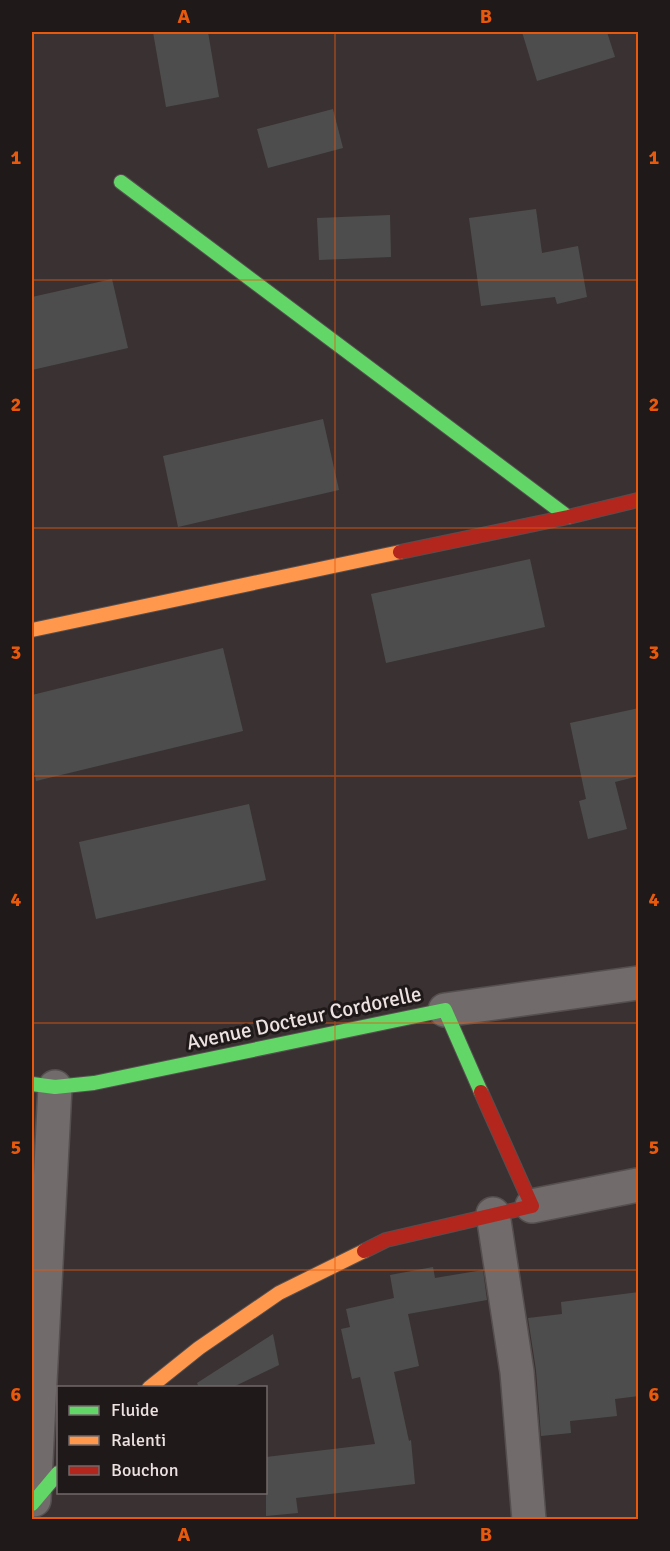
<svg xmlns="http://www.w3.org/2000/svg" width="670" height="1551" font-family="Signika,sans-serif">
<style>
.building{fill:#4e4d4d}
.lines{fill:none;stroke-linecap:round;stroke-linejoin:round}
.street-casing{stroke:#564f4f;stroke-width:36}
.fast-casing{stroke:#564f4f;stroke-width:16}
.slow-casing{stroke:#564f4f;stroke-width:16}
.jam-casing{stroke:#564f4f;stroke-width:16}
.street{stroke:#716b6b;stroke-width:33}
.fast{stroke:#63d668;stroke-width:14}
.slow{stroke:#ff974d;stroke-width:14}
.jam{stroke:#b3261e;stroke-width:14}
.grid{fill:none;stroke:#e8590c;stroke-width:1.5;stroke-opacity:0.55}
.labels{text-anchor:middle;stroke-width:6;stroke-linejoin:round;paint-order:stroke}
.street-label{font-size:21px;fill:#ece2e2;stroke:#201919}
.neatline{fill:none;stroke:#e8590c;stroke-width:2}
.grid-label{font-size:20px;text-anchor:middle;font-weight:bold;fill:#e8590c}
</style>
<rect width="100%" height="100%" fill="#3a3232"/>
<g class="building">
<path d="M153,32h55l11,65 -53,10z"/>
<path d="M522,32h85l8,25 -78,24z"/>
<path d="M333,109l10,39 -75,20 -11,-39z"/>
<path d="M536,209l6,44 36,-7 9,51 -30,7 -2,-7 -74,9 -12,-88z"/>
<path d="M390,215l1,42 -72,3 -2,-42z"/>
<path d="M112,279l16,69 -96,22v-73z"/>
<path d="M323,419l16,71 -161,37 -15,-71z"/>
<path d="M530,559l15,68 -159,36 -15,-69z"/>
<path d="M223,648l20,83 -207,50 -4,-21v-65z"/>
<path d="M639,708v68l-24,6 12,47 -39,10 -9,-38 7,-2 -16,-76z"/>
<path d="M249,804l17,76 -170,39 -17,-77z"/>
<path d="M433,1267l2,11 48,-8 4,30 -79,14 11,52 -25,6 15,69 2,-1 4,44 -119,14 2,15 -32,3v-59l109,-13 -15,-67 -8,2 -11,-50 9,-2 -4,-18 48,-11 -4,-23z"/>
<path d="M639,1292v104l-24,3 2,17 -47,5 1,12 -30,3 -5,-66 -8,-52 34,-4 -1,-12z"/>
<path d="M273,1334l6,31 -48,23h-32l-2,-5z"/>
</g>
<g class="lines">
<defs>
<g id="street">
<path d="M445,1010l193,-27"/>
<path d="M532,1206l106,-21"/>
<path d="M493,1214l24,158 12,148"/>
<path d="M34,1500l21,-413"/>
</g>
<g id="fast">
<path d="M121,182l447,335"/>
<path d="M32,1084l23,3 39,-4 351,-73 36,82"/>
<path d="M32,1504l26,-31"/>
</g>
<g id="slow">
<path d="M32,630l368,-78"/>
<path d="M149,1388l50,-40 80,-55 85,-42"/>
</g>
<g id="jam">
<path d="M400,552l168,-35 70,-17"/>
<path d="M364,1251l22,-11 146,-34 -51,-114"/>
</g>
</defs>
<use href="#street" class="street-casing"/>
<use href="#fast" class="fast-casing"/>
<use href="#slow" class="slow-casing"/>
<use href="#jam" class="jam-casing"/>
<use href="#street" class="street"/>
<use href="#fast" class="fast"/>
<use href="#slow" class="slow"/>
<use href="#jam" class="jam"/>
</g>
<path class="grid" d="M335,32v1488M32,280h606M32,528h606M32,776h606M32,1023h606M32,1270h606"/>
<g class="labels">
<g class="street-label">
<text transform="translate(304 1018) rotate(-12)" y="7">Avenue Docteur Cordorelle</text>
</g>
</g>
<rect width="670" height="1551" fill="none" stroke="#201919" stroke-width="66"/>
<rect x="57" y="1386" width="210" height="108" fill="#201919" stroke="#726969" stroke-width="1.5"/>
<rect x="69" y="1406" width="30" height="9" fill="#63d668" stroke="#726969" stroke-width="1.5"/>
<text x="111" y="1416" font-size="18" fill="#ece2e2">Fluide</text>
<rect x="69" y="1436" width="30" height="9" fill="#ff974d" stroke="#726969" stroke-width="1.5"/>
<text x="111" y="1446" font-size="18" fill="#ece2e2">Ralenti</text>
<rect x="69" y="1466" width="30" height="9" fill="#b3261e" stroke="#726969" stroke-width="1.5"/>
<text x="111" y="1476" font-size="18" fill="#ece2e2">Bouchon</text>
<rect x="33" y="33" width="604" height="1485" class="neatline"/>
<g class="grid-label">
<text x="184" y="23">A</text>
<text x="486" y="23">B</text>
<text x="16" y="164">1</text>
<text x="654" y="164">1</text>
<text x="16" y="411">2</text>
<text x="654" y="411">2</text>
<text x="16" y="659">3</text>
<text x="654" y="659">3</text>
<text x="16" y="906">4</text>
<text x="654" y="906">4</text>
<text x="16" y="1154">5</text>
<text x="654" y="1154">5</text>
<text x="16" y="1401">6</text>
<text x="654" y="1401">6</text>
<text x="184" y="1541">A</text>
<text x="486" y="1541">B</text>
</g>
</svg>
